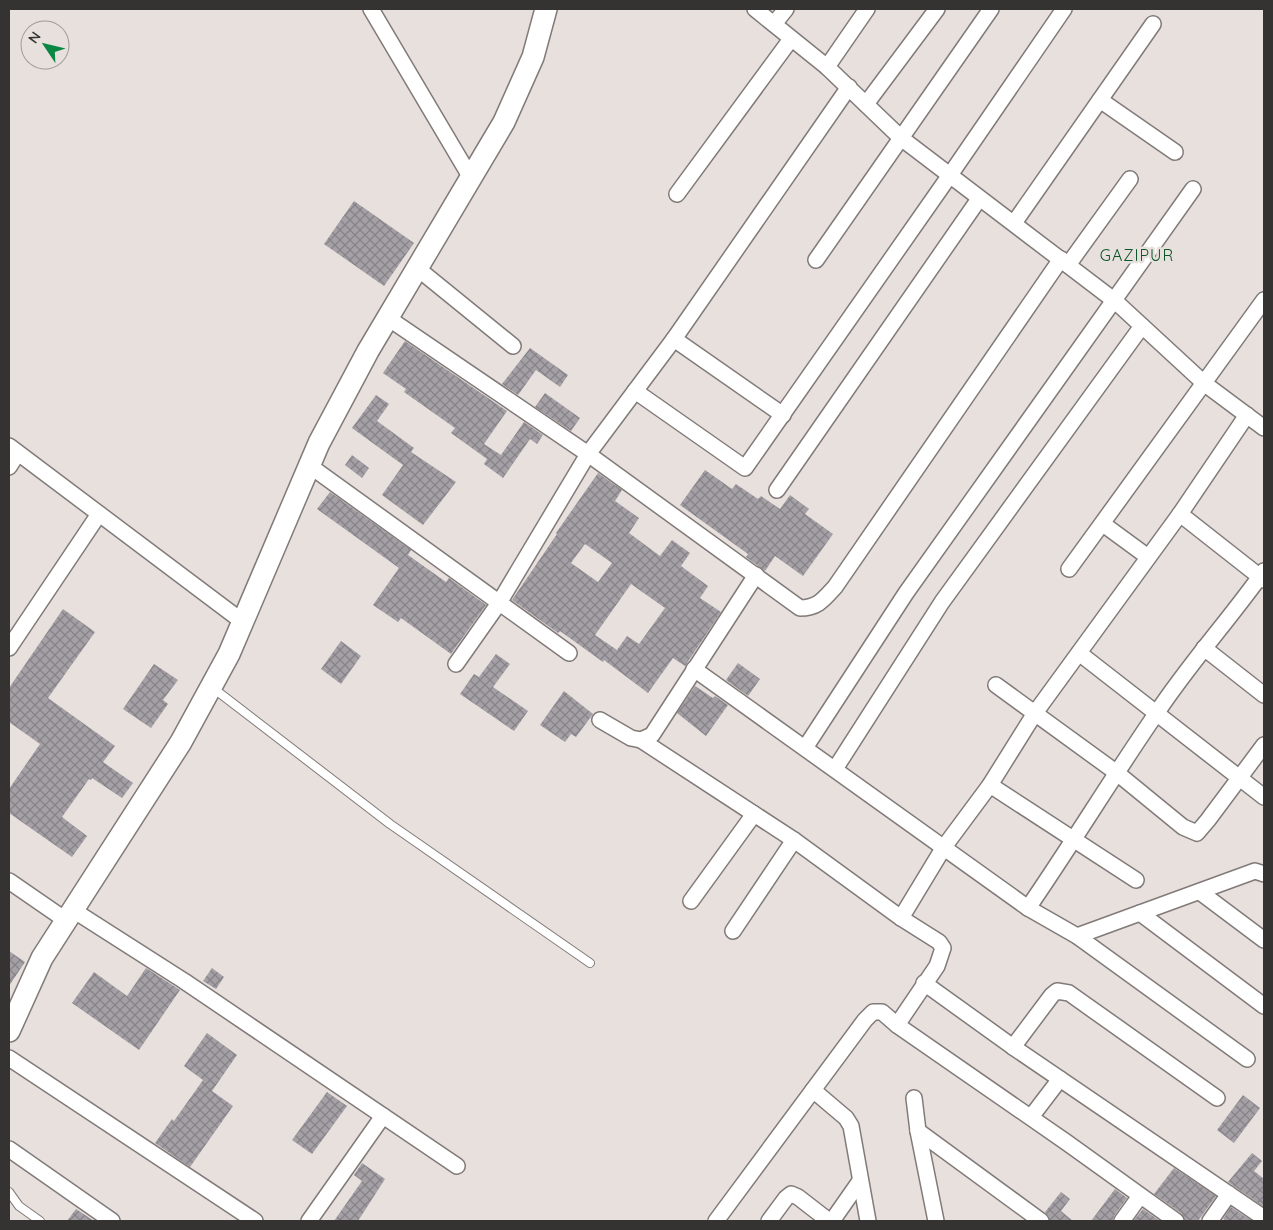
<svg xmlns="http://www.w3.org/2000/svg" width="1273" height="1230" font-family="Quicksand,sans-serif">
<style>
.building{fill:url(#building-cross-hatch);fill-rule:evenodd}
.lines{fill:none;stroke-linecap:round;stroke-linejoin:round}
.lane-casing{stroke:#817a78;stroke-width:10}
.street-casing{stroke:#817a78;stroke-width:18}
.secondary-casing{stroke:#817a78;stroke-width:24}
.lane{stroke:#fff;stroke-width:8}
.street{stroke:#fff;stroke-width:15}
.secondary{stroke:#fff;stroke-width:21}
.labels{text-anchor:middle;stroke-width:5;stroke-linejoin:round;paint-order:stroke}
.neighbourhood-label{font-size:16px;letter-spacing:1px;fill:#0e572b;stroke:#e7e0dd}
</style>
<defs>
<pattern id="building-cross-hatch" width="8" height="8" patternUnits="userSpaceOnUse" patternTransform="scale(1.25)"><rect width="8" height="8" fill="#a4a0a6"/><path d="M0 0l8 8M0 8l8-8" fill="none" stroke="#868388"/></pattern>
</defs>
<rect width="100%" height="100%" fill="#e7e0dd"/>
<g class="building">
<path d="M354,201l60,42 -30,43 -60,-42z"/>
<path d="M405,341l102,70 -23,33 17,11 23,-33 19,13 -6,9 -7,-5 -27,39 -19,-14 3,-5 -36,-26 4,-5 -51,-36 2,-3 -23,-16z"/>
<path d="M530,348l38,27 -8,12 -24,-17 -18,25 -16,-11z"/>
<path d="M545,393l35,25 -9,13 -36,-24z"/>
<path d="M376,395l13,9 -12,17 37,27 -3,4 45,30 -33,43 -41,-30 21,-30 -51,-37z"/>
<path d="M352,455l17,13 -7,10 -17,-13z"/>
<path d="M705,470l27,19 4,-5 22,15 3,-3 19,13 10,-14 19,14 -4,5 28,20 -30,42 -28,-20 -10,15 -19,-14 2,-3 -68,-49z"/>
<path d="M598,473l24,17 -7,11 24,17 -10,15 31,23 12,-16 18,13 -9,13 27,20 -8,12 21,14 -36,54 -12,-8 -25,35 -44,-33 -1,2 -43,-31 -2,2 -46,-33 45,-66 -1,-1zM585,544l27,19 -14,19 -27,-19zM631,584l34,24 -26,36 -12,-8 -10,14 -22,-15z"/>
<path d="M330,492l81,58 -3,5 38,27 3,-4 37,27 -35,49 -50,-36 -3,4 -25,-17 26,-37 -82,-59z"/>
<path d="M63,609l32,23 -47,66 67,48 -12,16 30,21 -11,15 -30,-20 -1,2 -2,-1 -27,38 25,19 -15,21 -63,-44v-24l31,-45 -31,-22v-34z"/>
<path d="M341,641l20,15 -20,28 -20,-15z"/>
<path d="M496,654l14,10 -17,23 35,24 -14,20 -54,-37 14,-20 5,3z"/>
<path d="M738,663l22,16 -12,17 -22,-16z"/>
<path d="M154,664l24,16 -15,20 5,4 -17,24 -28,-19z"/>
<path d="M695,686l18,12 2,-2 13,9 -22,31 -29,-23z"/>
<path d="M564,691l29,23 -17,23 -5,-3 -6,8 -25,-17z"/>
<path d="M9,951l16,11 -16,24z"/>
<path d="M146,968l34,22 -41,60 -67,-47 22,-31 33,24z"/>
<path d="M212,968l12,9 -8,12 -13,-8z"/>
<path d="M207,1033l30,22 -25,36 21,15 -43,61 -35,-24 17,-24 2,2 29,-41 -19,-14z"/>
<path d="M327,1092l20,14 -35,48 -20,-14z"/>
<path d="M1243,1095l17,13 -26,35 -17,-13z"/>
<path d="M1252,1153l10,8 -8,10 10,8v28l-36,-25z"/>
<path d="M362,1163l23,16 -27,42h-24l28,-40 -8,-6z"/>
<path d="M1174,1168l42,28 -18,25h-13l-4,-8 -27,-19z"/>
<path d="M1115,1189l12,9 -13,18 -1,5h-22z"/>
<path d="M1061,1192l9,7 -9,12 12,10h-23l-1,-4 -4,-5z"/>
<path d="M1231,1207l21,14h-26l-3,-2z"/>
<path d="M76,1209l18,12h-27z"/>
<path d="M1143,1209l17,12h-27z"/>
</g>
<g class="lines">
<defs>
<g id="lane">
<path d="M213,688l177,136 200,139"/>
<path d="M9,1192l10,14 21,15"/>
</g>
<g id="street">
<path d="M371,9l100,169"/>
<path d="M755,9l72,58 74,71 214,163 90,83 59,44"/>
<path d="M774,24l12,-15"/>
<path d="M827,67l40,-58"/>
<path d="M1100,100l75,52"/>
<path d="M866,104l71,-95"/>
<path d="M677,194l114,-155"/>
<path d="M1014,223l139,-199"/>
<path d="M816,260l175,-251"/>
<path d="M1068,265l62,-86"/>
<path d="M417,268l96,78"/>
<path d="M388,318l200,136 212,154c18,0 24,-9 35,-21l226,-328"/>
<path d="M674,339l109,76"/>
<path d="M635,391l110,77 205,-293 114,-166"/>
<path d="M9,446l234,176"/>
<path d="M310,466l259,187"/>
<path d="M9,467l9,-14"/>
<path d="M777,490l202,-291"/>
<path d="M1180,514l84,66"/>
<path d="M1103,524l45,33"/>
<path d="M1069,569l195,-269"/>
<path d="M9,648l90,-134"/>
<path d="M1204,648l60,47"/>
<path d="M1079,653l185,144"/>
<path d="M456,664l43,-61 89,-149 86,-115 175,-252"/>
<path d="M694,669l334,239 49,28 170,123"/>
<path d="M996,685l121,88 66,54 14,6 11,-13 56,-75"/>
<path d="M600,720l31,18 10,2 11,-5 104,-160"/>
<path d="M641,740l153,100 107,78 38,24 4,6 -6,18 -40,59"/>
<path d="M805,748l101,-155 287,-404"/>
<path d="M835,769l107,-167 200,-276"/>
<path d="M990,785l146,95"/>
<path d="M9,881l58,40"/>
<path d="M1200,892l64,48"/>
<path d="M691,901l63,-87"/>
<path d="M1028,908c44,-64 84,-130 128,-194 33,-50 73,-94 108,-143"/>
<path d="M73,910l111,71 273,185"/>
<path d="M1140,913l124,93"/>
<path d="M901,918l43,-71 46,-62 45,-72 145,-199 67,-99"/>
<path d="M733,931l61,-91"/>
<path d="M1077,936l178,-65 9,3"/>
<path d="M924,983l89,64 251,171"/>
<path d="M1013,1047l39,-52 5,-4 12,2 148,105"/>
<path d="M9,1058l246,163"/>
<path d="M813,1090l33,28 5,8 17,95"/>
<path d="M914,1098l4,33 18,90"/>
<path d="M1031,1117l29,-38"/>
<path d="M918,1131l123,90"/>
<path d="M9,1149l103,72"/>
<path d="M309,1221l74,-105"/>
<path d="M716,1221l149,-201 8,-8h9l15,13 169,117 110,79"/>
<path d="M769,1221l17,-23 5,-4 7,3 31,24"/>
<path d="M832,1221l28,-40"/>
<path d="M1122,1221l18,-25"/>
<path d="M1210,1221l19,-27"/>
</g>
<path id="secondary" d="M9,1031l33,-73 139,-216 48,-88 90,-211 49,-92 136,-229 29,-65 13,-48"/>
</defs>
<use href="#lane" class="lane-casing"/>
<use href="#street" class="street-casing"/>
<use href="#secondary" class="secondary-casing"/>
<use href="#lane" class="lane"/>
<use href="#street" class="street"/>
<use href="#secondary" class="secondary"/>
</g>
<g class="labels">
<g class="neighbourhood-label">
<text x="1137" y="261">GAZIPUR</text>
</g>
</g>
<rect width="1273" height="1230" fill="none" stroke="#353332" stroke-width="20"/>
<g transform="translate(45 45) rotate(305)"><circle r="24" fill="#e7e0dd" stroke="#a09b99"/>
<path d="M0-4L9 19L0 12L-9 19Z" fill="#0a8843"/>
<text y="-8" font-size="14" font-weight="bold" text-anchor="middle" fill="#353332">N</text>
</g>
</svg>
